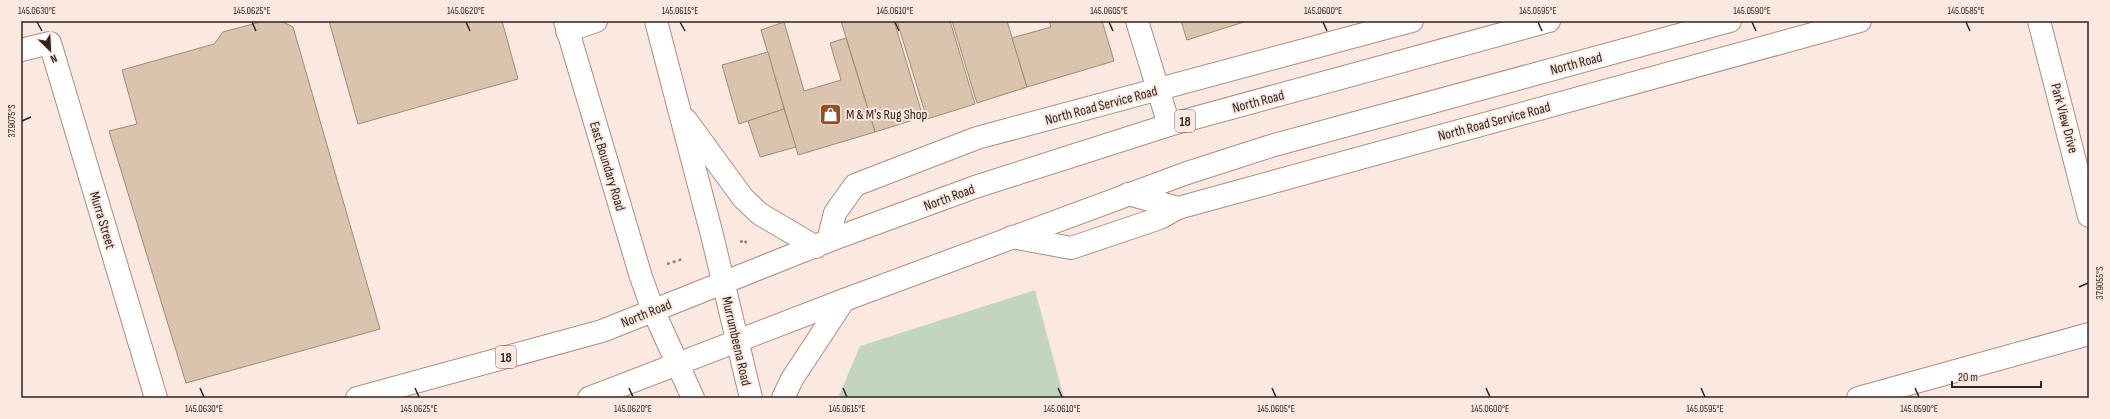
<svg xmlns="http://www.w3.org/2000/svg" width="2110" height="419" font-family="'Sofia Sans Condensed',sans-serif">
<style>
.green{fill:#c2d5c1}
.building{fill:#d9c5ae;stroke:#9e8b75}
.lines{fill:none;stroke-linecap:round;stroke-linejoin:round}
.minor-casing{stroke:#aa8e81;stroke-width:24}
.major-casing{stroke:#aa8e81;stroke-width:24}
.highway-casing{stroke:#aa8e81;stroke-width:24}
.path{stroke:#92837c;stroke-width:2.5;stroke-dasharray:3 3;stroke-linecap:butt}
.minor{stroke:#fff;stroke-width:22}
.major{stroke:#fff;stroke-width:22}
.highway{stroke:#fff;stroke-width:22}
.ticks{fill:none;stroke:#2e231e;stroke-width:1.5}
.labels{text-anchor:middle;stroke-width:4;stroke-linejoin:round;paint-order:stroke}
.shield{fill:#fbe8e0;stroke:#6c5e58;stroke-width:1}
.shield-label{font-size:13px;font-weight:bold;fill:#2e231e}
.street-label{font-size:14px;fill:#2e231e;stroke:#fbe8e0}
.poi-label{font-size:14px;fill:#2e231e;stroke:#fbe8e0;text-anchor:start}
.neatline{fill:none;stroke:#2e231e;stroke-width:1.5}
.ticks-label{font-size:10px;text-anchor:middle;fill:#2e231e}
</style>
<rect width="100%" height="100%" fill="#fbe8e0"/>
<path class="green" d="M1035,290l29,108h-226l22,-52z"/>
<g class="building">
<path d="M264,21h17l12,6 87,302 -194,54 -77,-252 28,-7 -15,-54 92,-26 9,-12z"/>
<path d="M329,21h173l16,58 -160,45z"/>
<path d="M841,21h53l29,96 -48,15z"/>
<path d="M897,21h53l25,83 -48,15z"/>
<path d="M952,21h55l20,66 -50,16z"/>
<path d="M1049,21h53l12,40 -87,26 -15,-49 39,-11z"/>
<path d="M1181,21h66l-60,19z"/>
<path d="M784,22l20,69 37,-11 -11,-37 16,-5 29,94 -77,23 -37,-125z"/>
<path d="M768,52l16,57 -45,15 -17,-59z"/>
<path d="M784,109l12,38 -36,10 -12,-36z"/>
</g>
<g class="lines">
<defs>
<g id="minor">
<path d="M1137,21l32,104"/>
<path d="M2039,21l50,195"/>
<path d="M567,31l29,-10"/>
<path d="M21,50l29,-7 106,355"/>
<path d="M1128,194l50,14 682,-187"/>
<path d="M1012,237l59,11 89,-30 18,-10"/>
<path d="M828,241l7,-28 20,-28 122,-47 435,-117"/>
<path d="M1858,398l231,-64"/>
</g>
<g id="major">
<path d="M565,21l76,256 12,33 40,88"/>
<path d="M656,21l56,214 39,163"/>
<path d="M686,120l57,78 17,16 56,33"/>
<path d="M783,398l9,-19 52,-79"/>
</g>
<g id="highway">
<path d="M357,398l245,-67 226,-90 147,-54 194,-62 380,-104"/>
<path d="M589,398l255,-98 343,-127 84,-27 459,-125"/>
</g>
</defs>
<use href="#minor" class="minor-casing"/>
<use href="#major" class="major-casing"/>
<use href="#highway" class="highway-casing"/>
<g class="path">
<path d="M740,242l5,-2 2,6"/>
<path d="M667,264l16,-5"/>
</g>
<use href="#minor" class="minor"/>
<use href="#major" class="major"/>
<use href="#highway" class="highway"/>
</g>
<path class="ticks" d="M37,22l5,9M252,22l4,9M466,22l4,9M680,22l5,9M895,22l4,9M1109,22l4,9M1323,22l4,9M1538,22l4,9M1752,22l4,9M1966,22l4,9M22,121l9,-4M2079,287l9,-4M200,388l4,9M415,388l4,9M629,388l4,9M843,388l4,9M1058,388l4,9M1272,388l4,9M1486,388l4,9M1701,388l4,9M1915,388l4,9"/>
<defs>
<symbol id="shop-square" viewBox="-11 -11 22 22"><rect x="-9" y="-9" width="18" height="18" rx="4" fill="#945023" stroke="#fbe8e0"/><path d="M-5-2.5h2.3a2.7 3.5 0 0 1 5.4 0H5L5.5 6h-11ZM-1.5-2.5h3a1.5 2.3 0 0 0-3 0Z" fill="#fff"/></symbol>
</defs>
<g fill-rule="evenodd">
<use href="#shop-square" x="818" y="102" width="25" height="25"/>
</g>
<g class="labels">
<g class="shield">
<rect x="1175" y="110" width="20" height="22" rx="3"/>
<rect x="496" y="346" width="20" height="22" rx="3"/>
</g>
<g class="shield-label">
<text x="1185" y="126">18</text>
<text x="506" y="362">18</text>
</g>
<g class="street-label">
<text transform="translate(1576 63) rotate(-15)" y="5">North Road</text>
<text transform="translate(1258 101) rotate(-15)" y="5">North Road</text>
<text transform="translate(1101 105) rotate(-15)" y="5">North Road Service Road</text>
<text transform="translate(2065 118) rotate(75)" y="5">Park View Drive</text>
<text transform="translate(1494 121) rotate(-15)" y="5">North Road Service Road</text>
<text transform="translate(608 166) rotate(73)" y="5">East Boundary Road</text>
<text transform="translate(949 197) rotate(-20)" y="5">North Road</text>
<text transform="translate(103 220) rotate(73)" y="5">Murra Street</text>
<text transform="translate(646 313) rotate(-22)" y="5">North Road</text>
<text transform="translate(737 341) rotate(77)" y="5">Murrumbeena Road</text>
</g>
<g class="poi-label">
<text x="846" y="119">M &amp; M's Rug Shop</text>
</g>
</g>
<rect width="2110" height="419" fill="none" stroke="#fbe8e0" stroke-width="44"/>
<g transform="translate(50 50) rotate(156)" stroke="#fbe8e0" stroke-width="3" paint-order="stroke">
<path d="M0-3L7 15L0 10L-7 15Z" fill="#2e231e"/>
<text y="-6" font-size="11" font-weight="bold" text-anchor="middle" fill="#2e231e">N</text>
</g>
<path d="M1952 381v6h89v-6" fill="none" stroke="#2e231e" stroke-width="2"/>
<text x="1958" y="381" font-size="12" fill="#2e231e" stroke="#fbe8e0" stroke-width="3" paint-order="stroke">20 m</text>
<rect x="22" y="22" width="2066" height="375" class="neatline"/>
<g class="ticks-label">
<text x="37" y="14">145.0630°E</text>
<text x="252" y="14">145.0625°E</text>
<text x="466" y="14">145.0620°E</text>
<text x="680" y="14">145.0615°E</text>
<text x="895" y="14">145.0610°E</text>
<text x="1109" y="14">145.0605°E</text>
<text x="1323" y="14">145.0600°E</text>
<text x="1538" y="14">145.0595°E</text>
<text x="1752" y="14">145.0590°E</text>
<text x="1966" y="14">145.0585°E</text>
<text transform="translate(11 121) rotate(-90)" y="4">37.9075°S</text>
<text transform="translate(2099 283) rotate(-90)" y="4">37.9055°S</text>
<text x="204" y="412">145.0630°E</text>
<text x="419" y="412">145.0625°E</text>
<text x="633" y="412">145.0620°E</text>
<text x="847" y="412">145.0615°E</text>
<text x="1062" y="412">145.0610°E</text>
<text x="1276" y="412">145.0605°E</text>
<text x="1490" y="412">145.0600°E</text>
<text x="1705" y="412">145.0595°E</text>
<text x="1919" y="412">145.0590°E</text>
</g>
</svg>
